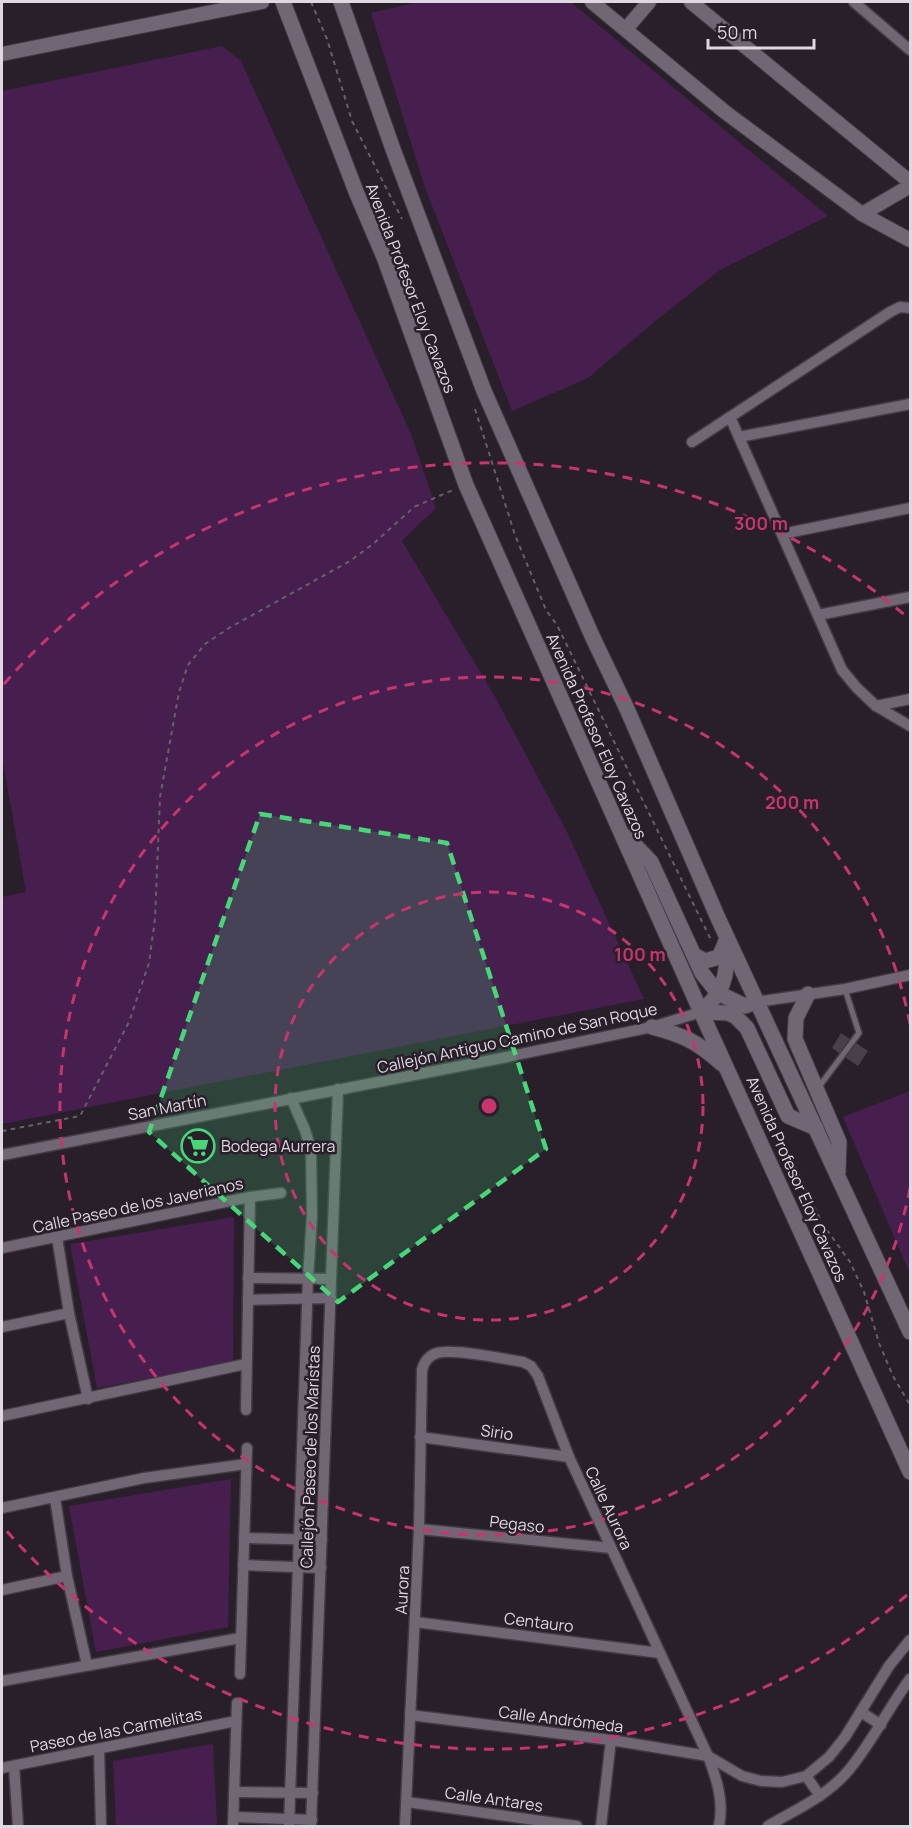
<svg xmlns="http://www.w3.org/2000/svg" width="912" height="1828" font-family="Manrope,sans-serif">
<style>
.green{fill:#461f4e}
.building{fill:#493f4b}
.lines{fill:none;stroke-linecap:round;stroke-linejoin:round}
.service-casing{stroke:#423b44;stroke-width:8}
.minor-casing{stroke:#423b44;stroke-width:13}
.tertiary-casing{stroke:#423b44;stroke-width:16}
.secondary-casing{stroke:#423b44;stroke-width:17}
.path{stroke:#685f6a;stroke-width:2;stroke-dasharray:4.5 4.5;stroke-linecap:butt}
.service{stroke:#716674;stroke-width:5}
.minor{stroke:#716674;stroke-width:10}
.tertiary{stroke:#716674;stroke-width:14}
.secondary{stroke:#716674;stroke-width:15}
.marked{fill:#47d779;fill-opacity:0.2;stroke:#47d779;stroke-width:4.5;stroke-dasharray:12 8;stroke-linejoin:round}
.ring{fill:none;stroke:#c6356f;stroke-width:3;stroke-dasharray:10 8}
.labels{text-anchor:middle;stroke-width:5;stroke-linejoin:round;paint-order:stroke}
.street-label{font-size:16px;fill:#ded8e0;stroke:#291f2b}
.poi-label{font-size:16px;fill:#ded8e0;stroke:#291f2b;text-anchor:start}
.centre{fill:#c6356f;stroke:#291f2b;stroke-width:3}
.ring-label{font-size:18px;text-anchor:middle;font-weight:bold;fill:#c6356f;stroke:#291f2b;stroke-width:5;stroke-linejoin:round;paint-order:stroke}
</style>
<rect width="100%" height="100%" fill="#291f2b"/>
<g class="green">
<path d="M418,2l154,1 256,213 -108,54 -66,52 -66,56 -76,33 -88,-226 -53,-172z"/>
<path d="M222,46l19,15 170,373 25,74 -34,33 92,154 71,133 79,171 -642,125v-227l24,-5 -24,-135v-666z"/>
<path d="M910,1091v183l-67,-157z"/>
<path d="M234,1217l-1,145 -136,26 -27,-144z"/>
<path d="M231,1479l-3,148 -132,25 -27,-146z"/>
<path d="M213,1744l4,82h-101l-3,-65z"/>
</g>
<path class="building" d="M841,1033l27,18 -10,15 -26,-18z"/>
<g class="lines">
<defs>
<path id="service" d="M818,1088l41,-55 -14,-44"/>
<g id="minor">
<path d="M854,2l56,48"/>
<path d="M730,417l112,253 15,18 19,18 34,20"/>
<path d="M739,437l171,-33"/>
<path d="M692,442l198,-130 10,-5 10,1"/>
<path d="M782,534l128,-26"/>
<path d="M818,615l92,-18"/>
<path d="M876,706l34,-7"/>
<path d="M756,1002l89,-13 65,-14"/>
<path d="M2,1155l495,-96 155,-32 49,-15"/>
<path d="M57,1237l12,76 19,86"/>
<path d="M2,1248l248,-51 31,-4"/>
<path d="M248,1278l83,1"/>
<path d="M248,1300l83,-2"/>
<path d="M2,1327l67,-14"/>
<path d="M246,1410l4,-213"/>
<path d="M2,1416l244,-52"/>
<path d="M420,1437l149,20"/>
<path d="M55,1498l12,78 20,89"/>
<path d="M2,1508l142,-30 102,-14"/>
<path d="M419,1529l192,19"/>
<path d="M244,1538l78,2"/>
<path d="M243,1565l78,3"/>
<path d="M2,1590l65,-14"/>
<path d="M415,1622l245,31"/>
<path d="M240,1674l7,-226"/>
<path d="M2,1681l238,-43"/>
<path d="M861,1712l20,13"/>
<path d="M410,1715l201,25 97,16 34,20 19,5 21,1 24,-6 23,-19 16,-20 44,-71 21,-26"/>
<path d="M99,1749l2,77"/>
<path d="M14,1766l4,60"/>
<path d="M2,1768l234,-47"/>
<path d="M806,1776l14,20"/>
<path d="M234,1792l79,1"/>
<path d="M407,1802l170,24"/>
<path d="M234,1817l78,3"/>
<path d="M233,1826l4,-123"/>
<path d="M289,1826l19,-548 4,-62 -1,-66 -6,-20 -14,-32"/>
<path d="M311,1826l27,-737"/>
<path d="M405,1826l14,-297 3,-159c2,-8 6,-14 15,-17 16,-5 67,6 86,9l8,4 7,10 31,81 139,299c9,24 16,45 11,70"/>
<path d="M601,1826l10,-86"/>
<path d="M768,1826c27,-16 59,-30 80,-55 24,-28 40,-63 62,-92"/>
</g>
<g id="tertiary">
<path d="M592,2l133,110 137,102 48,26"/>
<path d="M691,2l219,180"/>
<path d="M626,29l23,-27"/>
<path d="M2,54l260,-52"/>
<path d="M862,214l48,-28"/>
</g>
<g id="secondary">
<path d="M283,2l74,192 27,63 82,228 235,527 209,460"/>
<path d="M341,2l53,150 90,239 109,247 34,71 91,209 192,414"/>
<path d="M627,837l24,25 51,111 16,20 27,13 11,-4"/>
<path d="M694,955l11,6 14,-4 6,-13"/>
<path d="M808,994l-12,24 -1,21 44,103 -1,30"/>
<path d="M701,1012l27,1 7,3 12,12 41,88 28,12"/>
<path d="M701,1012c5,-5 12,-11 16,-18 10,-13 11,-36 8,-51"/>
<path d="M652,1027c31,8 46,15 70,37"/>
</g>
</defs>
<use href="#service" class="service-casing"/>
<use href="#minor" class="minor-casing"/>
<use href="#tertiary" class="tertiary-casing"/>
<use href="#secondary" class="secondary-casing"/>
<g class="path">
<path d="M311,2l16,37 25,82 50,98"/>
<path d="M475,409l40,126 31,75 11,15 154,315"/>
<path d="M775,1125l47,98 28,39 14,30 15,51 14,33 17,29"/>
<path d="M2,1131l78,-15 49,-94 20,-59 6,-44 5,-122 19,-105 9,-27 17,-21 24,-16 121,-67 23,-17 41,-37 39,-17"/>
</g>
<use href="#service" class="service"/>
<use href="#minor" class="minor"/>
<use href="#tertiary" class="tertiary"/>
<use href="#secondary" class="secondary"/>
</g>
<path class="marked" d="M260,814l187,29 99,306 -208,153 -189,-170z"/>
<g class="ring">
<circle cx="489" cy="1106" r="214"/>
<path d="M910 1188A429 429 0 1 1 910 1024"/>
<path d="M907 1595A643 643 0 0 1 4 1528M4 684A643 643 0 0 1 907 617"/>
</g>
<defs>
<symbol id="supermarket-ring" viewBox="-11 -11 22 22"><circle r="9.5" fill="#291f2b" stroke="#47d779" stroke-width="1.5"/><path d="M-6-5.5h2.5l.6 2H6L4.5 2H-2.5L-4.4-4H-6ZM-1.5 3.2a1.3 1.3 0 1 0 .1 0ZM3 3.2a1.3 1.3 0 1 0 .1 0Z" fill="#47d779"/></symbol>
</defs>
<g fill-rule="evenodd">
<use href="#supermarket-ring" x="179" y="1127" width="38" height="38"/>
</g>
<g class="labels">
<g class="street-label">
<text transform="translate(411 288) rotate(69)" y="6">Avenida Profesor Eloy Cavazos</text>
<text transform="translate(597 736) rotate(66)" y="6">Avenida Profesor Eloy Cavazos</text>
<text transform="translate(517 1038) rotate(-12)" y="6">Callejón Antiguo Camino de San Roque</text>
<text transform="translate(167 1107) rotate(-11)" y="6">San Martín</text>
<text transform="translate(797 1179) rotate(66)" y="6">Avenida Profesor Eloy Cavazos</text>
<text transform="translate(138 1205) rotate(-12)" y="6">Calle Paseo de los Javerianos</text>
<text transform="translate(497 1432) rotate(8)" y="6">Sirio</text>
<text transform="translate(310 1457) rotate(-88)" y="6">Callejón Paseo de los Marístas</text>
<text transform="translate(609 1508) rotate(65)" y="6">Calle Aurora</text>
<text transform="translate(517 1524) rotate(6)" y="6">Pegaso</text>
<text transform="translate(402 1590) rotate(-87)" y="6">Aurora</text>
<text transform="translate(539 1622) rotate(7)" y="6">Centauro</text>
<text transform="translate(561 1719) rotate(7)" y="6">Calle Andrómeda</text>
<text transform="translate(116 1730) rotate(-11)" y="6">Paseo de las Carmelitas</text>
<text transform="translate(494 1799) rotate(8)" y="6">Calle Antares</text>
</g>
<g class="poi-label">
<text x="221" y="1152">Bodega Aurrera</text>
</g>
</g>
<circle cx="489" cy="1106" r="9" class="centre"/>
<g class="ring-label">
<text x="761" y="530">300 m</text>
<text x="792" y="809">200 m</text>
<text x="640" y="961">100 m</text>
</g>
<rect width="912" height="1828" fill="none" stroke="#ded8e0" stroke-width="6"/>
<path d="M708 39v9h106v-9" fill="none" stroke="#ded8e0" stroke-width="3"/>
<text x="717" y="39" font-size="18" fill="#ded8e0" stroke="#291f2b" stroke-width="4.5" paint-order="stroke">50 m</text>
</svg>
